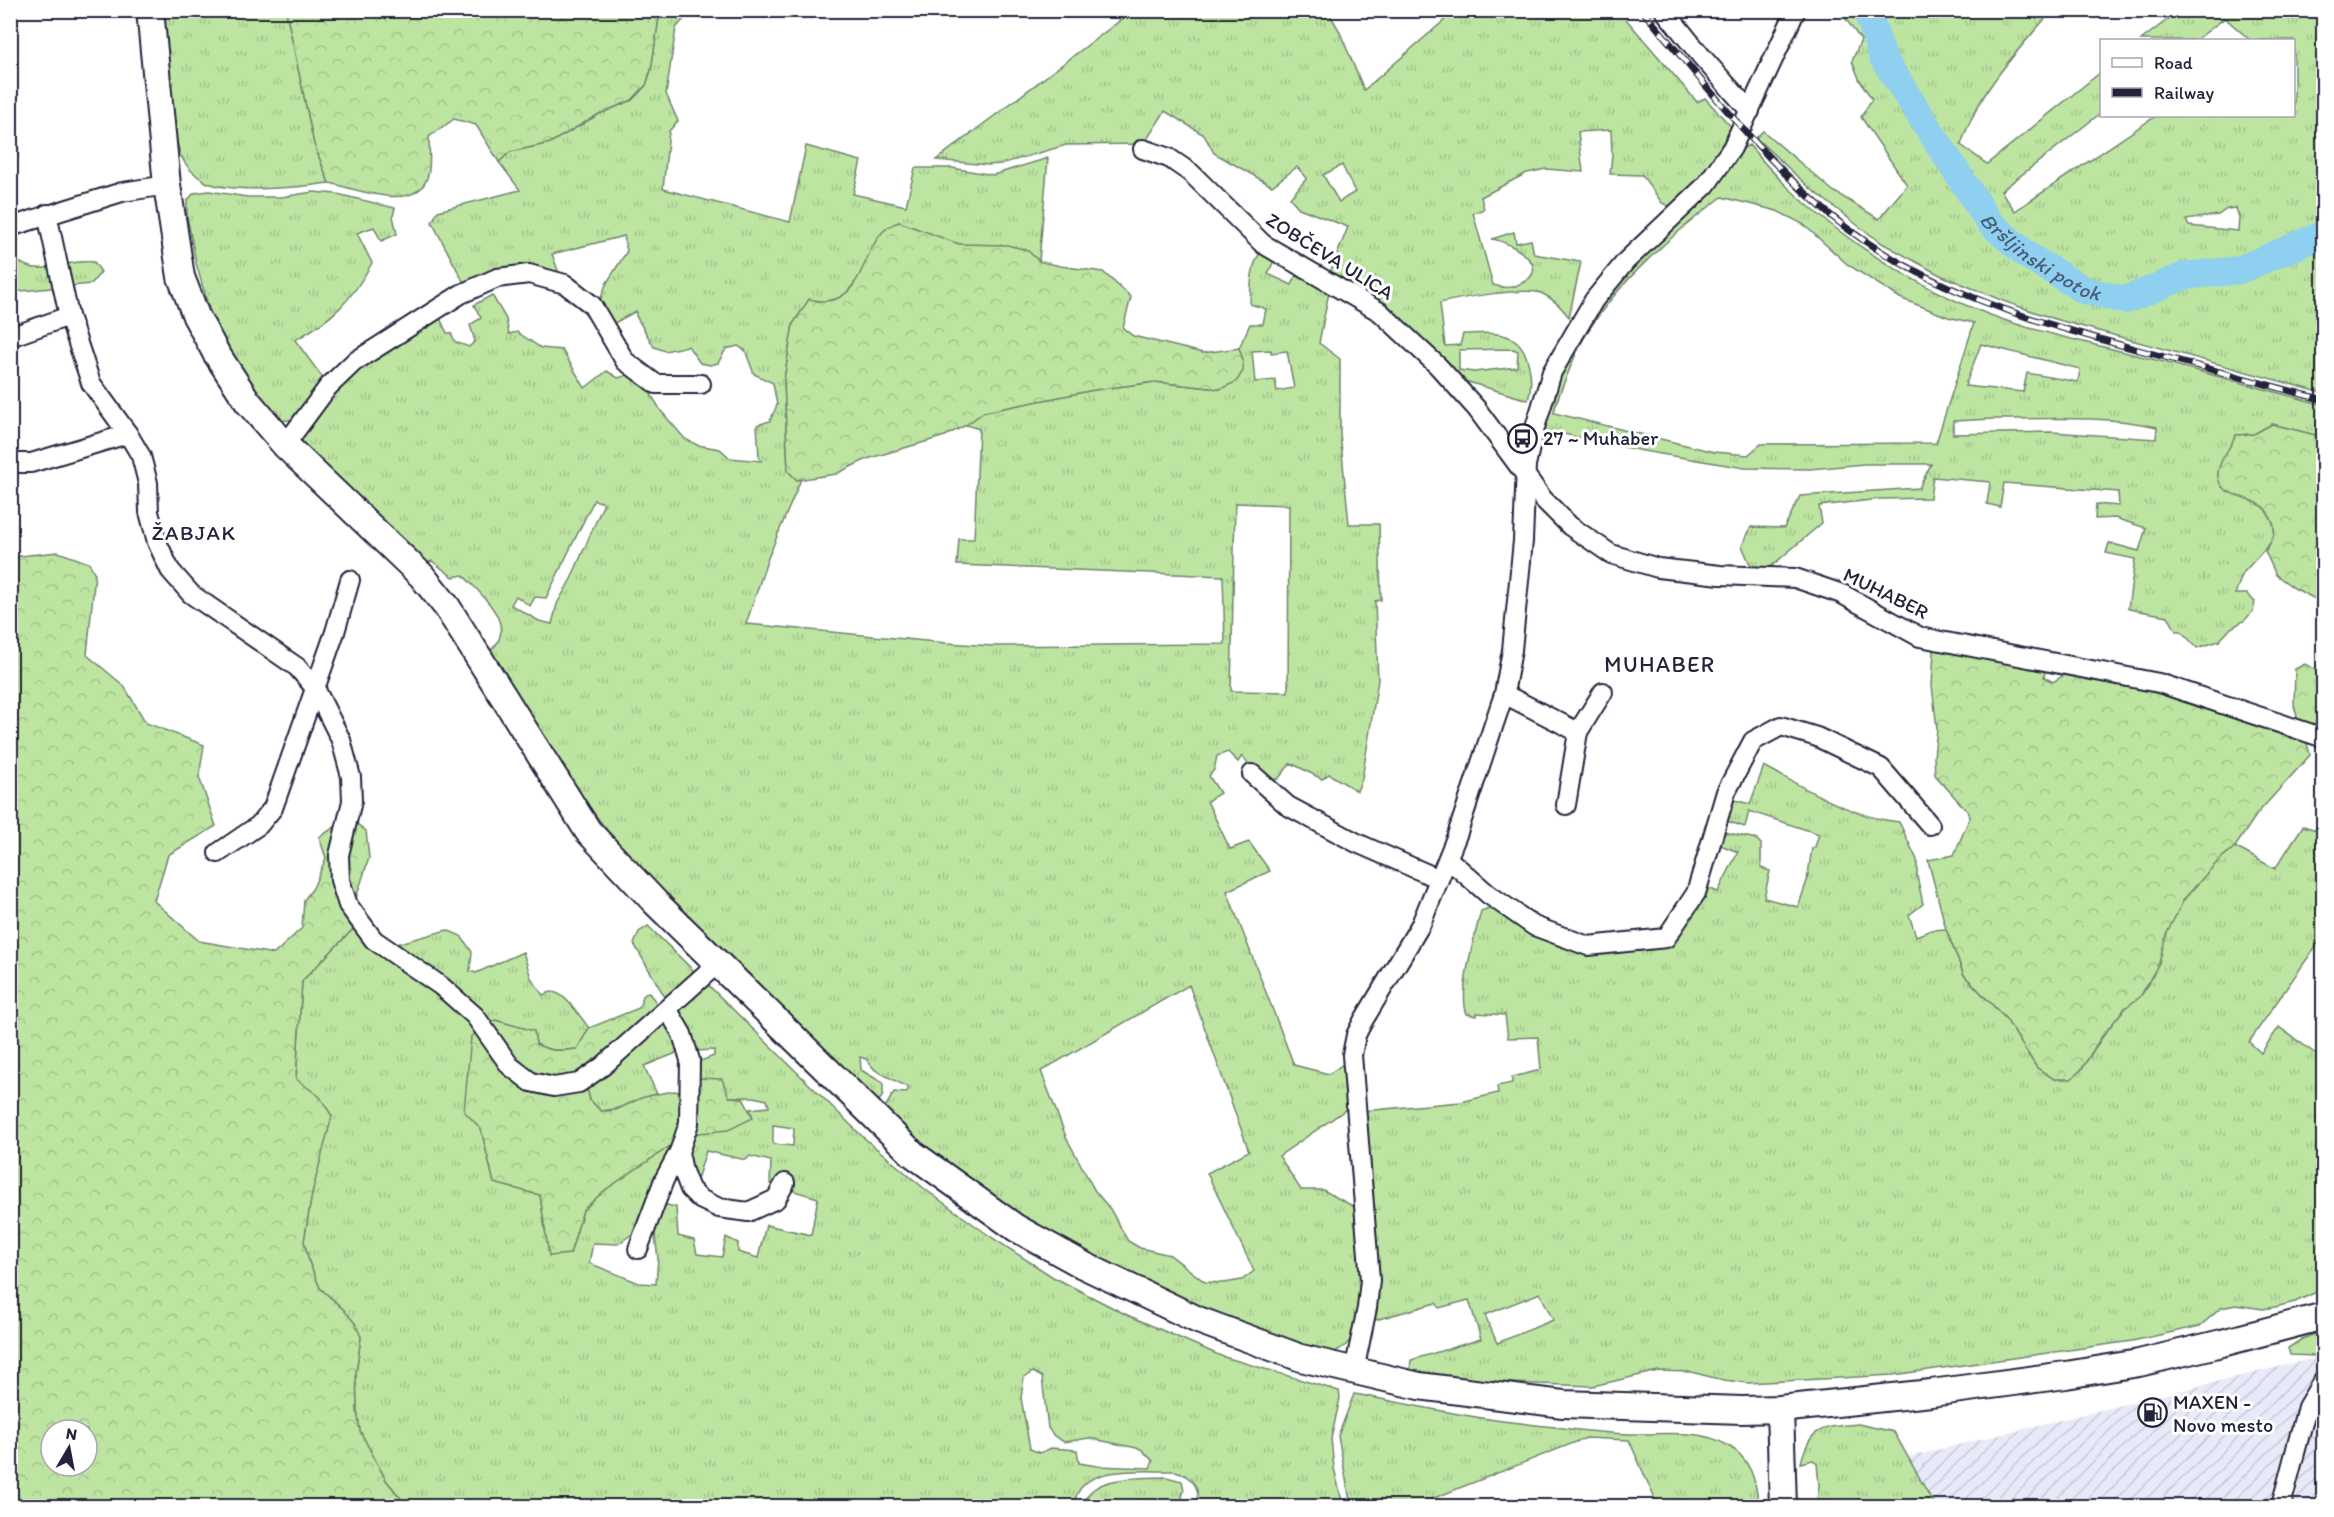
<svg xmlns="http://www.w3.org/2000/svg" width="2334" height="1517" font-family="Itim,sans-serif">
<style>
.industrial{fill:url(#industrial-furrows)}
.grass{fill:url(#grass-tufts);stroke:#70846e;stroke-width:1.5;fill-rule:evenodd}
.forest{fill:url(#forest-crowns);stroke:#70846e;stroke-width:1.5;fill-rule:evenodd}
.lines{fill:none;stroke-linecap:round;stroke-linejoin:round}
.river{stroke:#8fcff0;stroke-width:28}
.street-casing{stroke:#22223b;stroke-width:22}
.secondary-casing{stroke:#22223b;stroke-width:30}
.street{stroke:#fff;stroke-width:18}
.secondary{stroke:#fff;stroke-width:26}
.rail-casing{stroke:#22223b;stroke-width:7}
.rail{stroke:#fff;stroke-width:4.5;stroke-dasharray:14;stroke-linecap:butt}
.labels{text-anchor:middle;stroke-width:6;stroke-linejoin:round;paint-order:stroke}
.street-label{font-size:20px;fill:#22223b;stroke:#fff}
.poi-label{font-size:20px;fill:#22223b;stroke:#fff;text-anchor:start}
.water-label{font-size:21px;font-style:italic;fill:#485f7a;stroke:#fff}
.neighbourhood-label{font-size:21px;letter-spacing:1.5px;fill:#22223b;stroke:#fff}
.quarter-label{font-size:22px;letter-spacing:1.5px;fill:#22223b;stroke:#fff}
</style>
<defs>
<pattern id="industrial-furrows" width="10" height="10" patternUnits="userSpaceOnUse" patternTransform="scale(1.5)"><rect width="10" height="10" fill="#e9eaf9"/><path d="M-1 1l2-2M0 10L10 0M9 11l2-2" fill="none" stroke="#c8c8d6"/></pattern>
<pattern id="grass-tufts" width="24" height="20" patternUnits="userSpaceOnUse" patternTransform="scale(1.5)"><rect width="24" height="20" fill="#bde5a1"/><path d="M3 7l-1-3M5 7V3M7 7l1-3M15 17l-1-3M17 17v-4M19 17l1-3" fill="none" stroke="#a2c48c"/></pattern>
<pattern id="forest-crowns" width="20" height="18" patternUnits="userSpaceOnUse" patternTransform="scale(1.5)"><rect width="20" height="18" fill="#bde5a1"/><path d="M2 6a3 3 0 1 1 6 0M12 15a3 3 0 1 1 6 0" fill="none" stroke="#a2c48c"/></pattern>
</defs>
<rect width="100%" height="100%" fill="#fff"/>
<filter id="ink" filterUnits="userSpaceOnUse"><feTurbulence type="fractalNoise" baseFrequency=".0167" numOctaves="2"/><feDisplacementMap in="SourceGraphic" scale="12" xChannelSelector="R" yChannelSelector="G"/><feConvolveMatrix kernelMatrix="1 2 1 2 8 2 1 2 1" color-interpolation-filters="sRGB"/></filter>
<g filter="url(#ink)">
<path class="industrial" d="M2323,1356v150h-393l-34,-46z"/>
<g class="grass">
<path d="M1134,10l194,1 11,19 25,60 91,-79h164l78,91 8,-4 29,32 -34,46 -29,31 -9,-4 -20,-28 -32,-1 2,-19 -1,-25 -33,2 5,40 -37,-3 -19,4 -46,24 3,12 -11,4 20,72c11,3 17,4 27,-1 36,-16 -9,-42 -28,-45l22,-7 2,11 15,-3 3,14 47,8 -12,55c-9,-11 -15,-18 -28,-24 -17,-6 -81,5 -101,10l5,43 15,-1 3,-11c13,0 33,-3 46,3 21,8 25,45 19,63l-73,-22 -126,-103 19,-48 -49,-19 -9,-10 17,-20 -10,-11 -25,19 -58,-33 -10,-18 -39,-24 -21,33 -78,1 -65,19 -13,1 -52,-5zM1342,165l13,27 -16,10 -16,-27zM1513,349l5,2 -1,16 -43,5 -15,-2v-20z"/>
<path d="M161,11h125l28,133 15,39c-28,4 -97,11 -123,-1 -10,-6 -20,-15 -25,-26 -6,-16 -7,-33 -10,-50 -4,-32 -8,-63 -10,-95z"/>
<path d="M660,11h31l-15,17 -10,66 12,27 -9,10 -6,58 127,33 16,-76 55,15 -8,33 53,12 9,-38h37l41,7 55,-17 -9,103c-25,-24 -48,-12 -79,-17 -21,-3 -41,-16 -61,-22l-20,14 -20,42 -17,20 -20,5 -13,-3 -16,24 -9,56 4,91 9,9 4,-1 -33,79 -22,66 201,19 46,3 232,-2 -2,-68 -266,-11 2,-26h15l5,-110 -13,-4 17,-13 111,-22 61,-8 65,7 23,-29 -4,-12 11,-24h13l3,-15 -16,-5c1,-18 0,-39 12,-54l14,6 -8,18 24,11 7,-15 31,17 -11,56 21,16v74l9,91h30l2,76 -6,1 3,79 -16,99 -5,12 -28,-17 -7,5 -31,-16 -13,16 -17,2 -19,-25 -4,6 -10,-10 -11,4 -3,14 -5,6 11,17 -13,8 23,48 19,-7 21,29 -43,20 67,174 35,9 17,-12 2,46 -69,48 22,34h22l37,20c1,32 10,110 -13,134 -4,4 -11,7 -16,10l-88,-25 -221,-106 -81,-62 -58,-50 11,-19 12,1 3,-5 -34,-18 -9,-11 -6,-2 1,13 22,13v12l-7,10 -231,-231 -32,-36 -62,-81 -28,-46 -32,-61c28,-24 -11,-57 -28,-75l-10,2 -21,-16 -6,3 -123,-117 -1,-13 8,-15 55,-59 73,-46 9,19h4l4,9 14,5 6,-6 -5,-16 11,-7 -7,-13 18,-10 14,24 3,15 8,-2 24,16 21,2 23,38 22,-17 11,7 13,-4 18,17 12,20 24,28 12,6 23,4 10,9 31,3 -2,-5 -2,-31 13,-4 7,-16 -4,-22 -19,-9 -9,-24 -7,-4 -12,3 -8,14 -8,2 -10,-2 -12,-17 -23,5 -11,-4 -18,-31v-5l-25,14 -15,-24 5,-3 5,-14 21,-33 -3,-15 -72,18 8,22 -96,7 -32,-61 6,-11 82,-21 -21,-28 11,-10 40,-9 49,-29 33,-14 14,-15 5,-15zM1271,350v3l16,-2 7,37 -17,3 -2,-11 -20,2 -3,-31zM594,500l10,3 -33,76 -14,25 -5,20 -13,-3 -28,-16 5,-9 14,10 5,-9 11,1zM1235,503l54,2 -1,187 -57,-1zM1189,985l60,166 -42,22 47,98 -12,9 -18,3 -19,-1 -35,-27 -30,-7 -12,-7 -18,-32 -15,-18 -29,-54 -25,-66z"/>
<path d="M1836,11h216c-35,40 -75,82 -91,134l26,19 114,-92v41l-100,78 14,20 141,-95h138v-76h-44l-25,-22 -29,22h-55l38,-29h144v382l-268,-74 -49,-17 -66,-27 -58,-32 -21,-15 -50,-39 -55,-51 7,-7 70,60 46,28 28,-34 -46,-68 11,-18 -12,-18 -8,-20 9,-21 -18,-25zM2236,208l3,9 -1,14 -49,-5 -3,-6 32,-5 9,-6z"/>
<path d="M1749,145c64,78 160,142 255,175 44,15 90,24 136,36 61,15 122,33 184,49l-1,32 -51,-13 -18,10 -18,1c-7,18 -23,33 -14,52l41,19 12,19 -2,15 -30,33 -8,21h12l8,8 -2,9 -8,9 -14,8 -12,13 -22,7 -16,-17h-5l-8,-15 -40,-7 7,-50 -29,-6 3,-10 30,8 7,-23 -31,-10 -20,1 1,-15 23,2 -1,-14 -114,-9 -4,24 -13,-3 3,-22 -57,-5 -3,21 -50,1 -61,7 3,17 -54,46 -14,4 -12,-27 9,-19 33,1 16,-32 119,-8 12,-24h-67l-54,5 -65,-1 -102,-17 -103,-22 7,-29 55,-102 68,-69 23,-18 49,-62zM1722,197l55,14 26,13 44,40 53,34 48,19 26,6 -38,120 -175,1 -13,11 -34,-3 -160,-39c2,-12 7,-23 12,-35 6,-15 12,-31 21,-45 30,-50 88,-101 135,-136zM1981,344l99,25 -2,13 -51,-9 -4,19 -58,-6zM1992,419c54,0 112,-4 165,8l-1,12 -105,-7 -98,2v-13z"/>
<path d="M209,191l38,6h35l31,-5 24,2 58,14 -2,8 4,18 -16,7 -7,-14 -17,6 15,30c-21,38 -39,56 -77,77l30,41 -29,38 -15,2 -29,-29 -28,-45 -15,-38 -13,-46 -9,-47v-15l7,-8z"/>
<path d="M10,257c6,3 11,7 17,9 19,8 47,-8 67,-4l7,10 -10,12 -79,8z"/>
<path d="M1764,766c43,23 86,51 135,56l18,38v16l6,28 -14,11 7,21 15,-6 15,-1 18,46 42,44 31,49 44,2c14,-22 28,-45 46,-64 4,-4 10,-6 14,-11 16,-19 18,-41 26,-63 14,-34 39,-63 68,-85l40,22 28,-43 20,6v104l-74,106 12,11 18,-26 41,30 3,-4v236l-28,13 -20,5 -12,2 -27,-4 -15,3 -21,18 -68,15 -239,34 -145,8 -25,-3 -32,-8 -33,-1 -65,15 -112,-4 -71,-12 1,-10 70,-21 -12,-39 -30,8 -3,-5 -64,18 6,-48 -4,-65 -11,-97 98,-9 37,-9 -1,-7 15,-3v-6l29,-7 -3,-33 -30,1 -3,-23 -28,-2v3l-10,-2c-9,-22 8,-79 14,-103l10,-4 79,36 102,-15 20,-47 26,11 20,-40 -33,-13 15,-8 36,8 5,5v24l9,3 -6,27 34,9 9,-26 5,-33 3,-1 4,-13 -70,-23 -4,16 -18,-6 7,-21 16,4zM1540,1293l13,27 -56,23 -12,-28z"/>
<path d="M356,926l37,19 54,-15 14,6 11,16 -2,19 6,2 47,-21 8,26 12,17c3,-1 6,-3 9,-3 13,0 30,27 37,36l-12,21c-17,2 -26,3 -41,-5l-2,-13 -39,-11 -24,17 10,92 13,54 46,12 9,60 21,-1 13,-44 22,-20 68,-46 -35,86 -20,14 -25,-1 -4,20 50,20 17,1 2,-26 -5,-36 5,-19 18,4 2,29 16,4 3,14 25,3 4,-20 12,6v9l20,6 8,-33 45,10 7,-37 -48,-14 1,-23 -21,-5 -4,4 -40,-9 -11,35 -7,-32 2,-20 63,-16 -3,-9 19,-2 -2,-7 -13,-3h-25l-33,-19 -1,-15 19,-7v-6l-20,1 -15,-30 -45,-77 5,-12 9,-6 215,211 63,53 65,47 62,40 72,37 96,42 118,35 1,7 -9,41 3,29 9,38h-152c16,-12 0,-32 -16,-35 -32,1 -97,-9 -101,35h-667l-21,-26 -26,-49 -3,-21 -1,-37 5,-36 -18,-28 -23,-21 -11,-26 -5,-21 8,-48 -16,-113 6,-99zM773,1125l21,3 -1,18 -20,-2zM1033,1372l9,5 6,51 6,8 10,6 25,-4 43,9 9,2 12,12 -3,7 -53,-2 -18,-3 -2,-13 -26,-2 -11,5 -10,-4 -9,-51 3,-21z"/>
<path d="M668,1017l11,35 -35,14 13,28c-21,5 -35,16 -56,17l-11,-11 -3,-11z"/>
<path d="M2323,1331v22l-7,3 -26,-1 -2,-7 14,-9z"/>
<path d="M1354,1394c52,9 104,22 157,28 39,4 79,11 118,12 32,1 69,-6 98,11 24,13 29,36 32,61h-101l-29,-66 -43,-2 -162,64 -15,4h-58l-13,-70z"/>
<path d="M1858,1424l36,8 41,74h-119l3,-20 -2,-23 -4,-3 -12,3c9,-38 22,-35 57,-39z"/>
<path d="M1166,1477l16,4 2,9 -4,15 4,1h-100c3,-31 57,-28 82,-29z"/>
</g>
<g class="forest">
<path d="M286,11v-1l374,1 -9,59 -5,15 -14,15 -33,14 -49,29 -40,9 -11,10 -23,-37 -22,-6 -25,18c0,12 2,27 -1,38 -10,40 -73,13 -99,8l-15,-39z"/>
<path d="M11,117c12,23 7,46 0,70z"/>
<path d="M899,222l60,22 48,1 20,5 12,11 21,5 43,6 28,25 -8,31 10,8 70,17 36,-5 4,12v11l-7,11 -16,7 -65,-7 -61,8 -110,22 -18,13 -21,11 -78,23 -31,15 -39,6 -9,-9 -4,-91 9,-56 16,-25c62,16 48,-66 90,-77z"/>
<path d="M2272,424l51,13v166l-29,-15 -18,-13 -11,-24c9,-12 13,-21 5,-34 -2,-3 -4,-9 -8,-11 -13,-11 -41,-8 -44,-29 -2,-13 13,-30 18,-42l18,-1z"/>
<path d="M58,552l31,11 6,11 -8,81 37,31 22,37 58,22 -5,32 17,49 -48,29 -14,46 45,40 75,13 28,-26 2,-28 9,-12 13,-30 -7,-21 30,-19 17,13 3,27 -14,43 1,25 -54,55 -6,98 24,18 12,19 -20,77 -8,48 5,21 11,26 23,21 12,14 6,14 -5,36 1,37 3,21 26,49 21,26h-396v-949zM51,1430h36v36h-36z"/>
<path d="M1938,645l108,22 -2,10 9,5 19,-12 84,16 150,53 4,16 -53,59 -22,33 -15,12 -36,40 -18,36 -7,28 -19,34 -15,11 -25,31 -19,31 -10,9h-17l-17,-11 -31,-49 -42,-44 -18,-46 -18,-69 26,-5 16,-38 -2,-5 -33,-37 -1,-18 3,-28 -5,-44 2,-35z"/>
<path d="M2323,645v88l-24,-8 -5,-20 1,-36 10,-5 10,6 5,-9 1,-14z"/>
<path d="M648,992l20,25 -81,72 3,11 11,11 15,-1 25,-12 16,-4 18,-3 10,3 1,14 -13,36 -68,46 -22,20 -13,44 -21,2 -9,-61 -46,-12 -13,-54 -17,-18 7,-74 24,-17 39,11 2,13c15,8 24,7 41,5l12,-21 50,-20 4,-12z"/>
<path d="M696,1078l26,1 7,18 14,1 10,20 -25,12 -38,4z"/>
</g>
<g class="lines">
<path class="river" id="s1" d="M1867,10l16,48 106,164 39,34 56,34 41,10 60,-24 54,-6 85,-36"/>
<defs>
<g id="street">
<path d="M1664,10l38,47 48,54"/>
<path d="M1143,149l26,9 22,15 72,71 117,68 58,54 38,42 67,91 27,27 41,28 47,14 62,7 75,3 47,16 78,43 239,46 165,55"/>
<path d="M47,214l22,102 22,67 37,51 13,22 7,27 1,29 8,30 13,28 21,24 106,73 18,21 26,52 10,37 1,24 -13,54 1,25 8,25 26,35 67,46 34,30 35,50 21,16 23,5 25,-4 24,-17 115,-103"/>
<path d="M10,227l112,-35 45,-7"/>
<path d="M10,337l59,-21"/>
<path d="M285,445l43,-58 26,-25 107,-68 36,-16 32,-4 36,10 27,21 33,56 31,23h45"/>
<path d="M10,463h21l97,-29"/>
<path d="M1504,694l74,38 -12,73"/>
<path d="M1578,732l25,-40"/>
<path d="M1252,774l36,32 69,37 82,36"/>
<path d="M218,853l41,-28 14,-17 62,-176 15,-52"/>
<path d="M1448,859l40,35 46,32 54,20 78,-8 30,-45 30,-101 27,-51 28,-15 36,11 64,31 49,57"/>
<path d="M668,1010l14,24 8,26 -1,63 -10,29 4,19 7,18 10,10 19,9 29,4 28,-13 9,-16"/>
<path d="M638,1249l26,-69 15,-28"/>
<path d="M1354,1371l13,-63 3,-28 -18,-225 4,-20 7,-14 58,-97 36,-89 47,-141 8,-44 11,-109 3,-76 7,-31 19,-62 42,-72 32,-39 80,-76 26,-37 64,-138"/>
<path d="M2281,1506l26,-99 17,-28"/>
</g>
<g id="secondary">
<path d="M150,10l17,175 14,92 15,39 20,37 32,49 37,43 137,131 25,31 141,224 68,72 257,251 103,74 67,37 115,55 103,38 118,28 144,18 179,6 38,-1 151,-16 135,-18 73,-12 83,-20 102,-27"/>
<path d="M1780,1409l3,97"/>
</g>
</defs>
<use href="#street" class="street-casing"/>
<use href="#secondary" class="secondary-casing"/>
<use href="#street" class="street"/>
<use href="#secondary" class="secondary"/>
<defs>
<path id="rail" d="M1642,10c62,72 114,142 187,204 88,74 198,105 306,135 63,17 126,34 189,51"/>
</defs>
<use href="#rail" class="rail-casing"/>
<use href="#rail" class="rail"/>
</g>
</g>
<defs>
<symbol id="bus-ring" viewBox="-11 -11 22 22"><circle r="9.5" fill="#fff" stroke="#22223b" stroke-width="1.5"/><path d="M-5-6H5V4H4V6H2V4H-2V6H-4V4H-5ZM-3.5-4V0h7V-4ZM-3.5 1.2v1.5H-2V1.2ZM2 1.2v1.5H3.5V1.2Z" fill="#22223b"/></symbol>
<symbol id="fuel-ring" viewBox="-11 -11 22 22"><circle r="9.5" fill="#fff" stroke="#22223b" stroke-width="1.5"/><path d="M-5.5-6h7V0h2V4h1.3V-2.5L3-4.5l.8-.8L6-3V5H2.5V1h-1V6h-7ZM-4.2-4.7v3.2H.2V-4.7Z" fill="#22223b"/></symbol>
</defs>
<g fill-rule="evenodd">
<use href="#bus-ring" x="1506" y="422" width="33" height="33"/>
<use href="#fuel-ring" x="2136" y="1396" width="33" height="33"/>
</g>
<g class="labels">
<g class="street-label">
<text transform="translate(1330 256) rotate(32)" y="7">ZOBČEVA ULICA</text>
<text transform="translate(1886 593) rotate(26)" y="7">MUHABER</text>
</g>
<g class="poi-label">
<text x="1543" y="445">27 ~ Muhaber</text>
<text x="2173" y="1409">MAXEN -<tspan x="2173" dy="23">Novo mesto</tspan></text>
</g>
<g class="water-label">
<text dy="7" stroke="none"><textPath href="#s1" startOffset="309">Bršljinski potok</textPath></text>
</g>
<g class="neighbourhood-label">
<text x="194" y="540">ŽABJAK</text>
</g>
<g class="quarter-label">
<text x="1660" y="672">MUHABER</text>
</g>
</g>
<rect width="2334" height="1517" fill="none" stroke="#fff" stroke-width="36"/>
<rect x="18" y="18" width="2298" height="1481" fill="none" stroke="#22223b" stroke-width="2" filter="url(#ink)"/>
<rect x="2100" y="39" width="195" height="78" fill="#ffffff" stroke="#a7a7b1" stroke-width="1.5"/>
<rect x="2112" y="58" width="30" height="9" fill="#ffffff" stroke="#a7a7b1" stroke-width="1.5"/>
<text x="2154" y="69" font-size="18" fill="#22223b">Road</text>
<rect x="2112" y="88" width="30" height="9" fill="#22223b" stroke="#a7a7b1" stroke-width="1.5"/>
<text x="2154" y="99" font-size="18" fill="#22223b">Railway</text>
<g transform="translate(69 1448) rotate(10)"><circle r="28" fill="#ffffff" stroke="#a7a7b1" stroke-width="1.5"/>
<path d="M0-4.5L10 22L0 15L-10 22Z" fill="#22223b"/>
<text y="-9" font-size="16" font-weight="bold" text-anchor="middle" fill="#22223b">N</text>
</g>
</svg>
